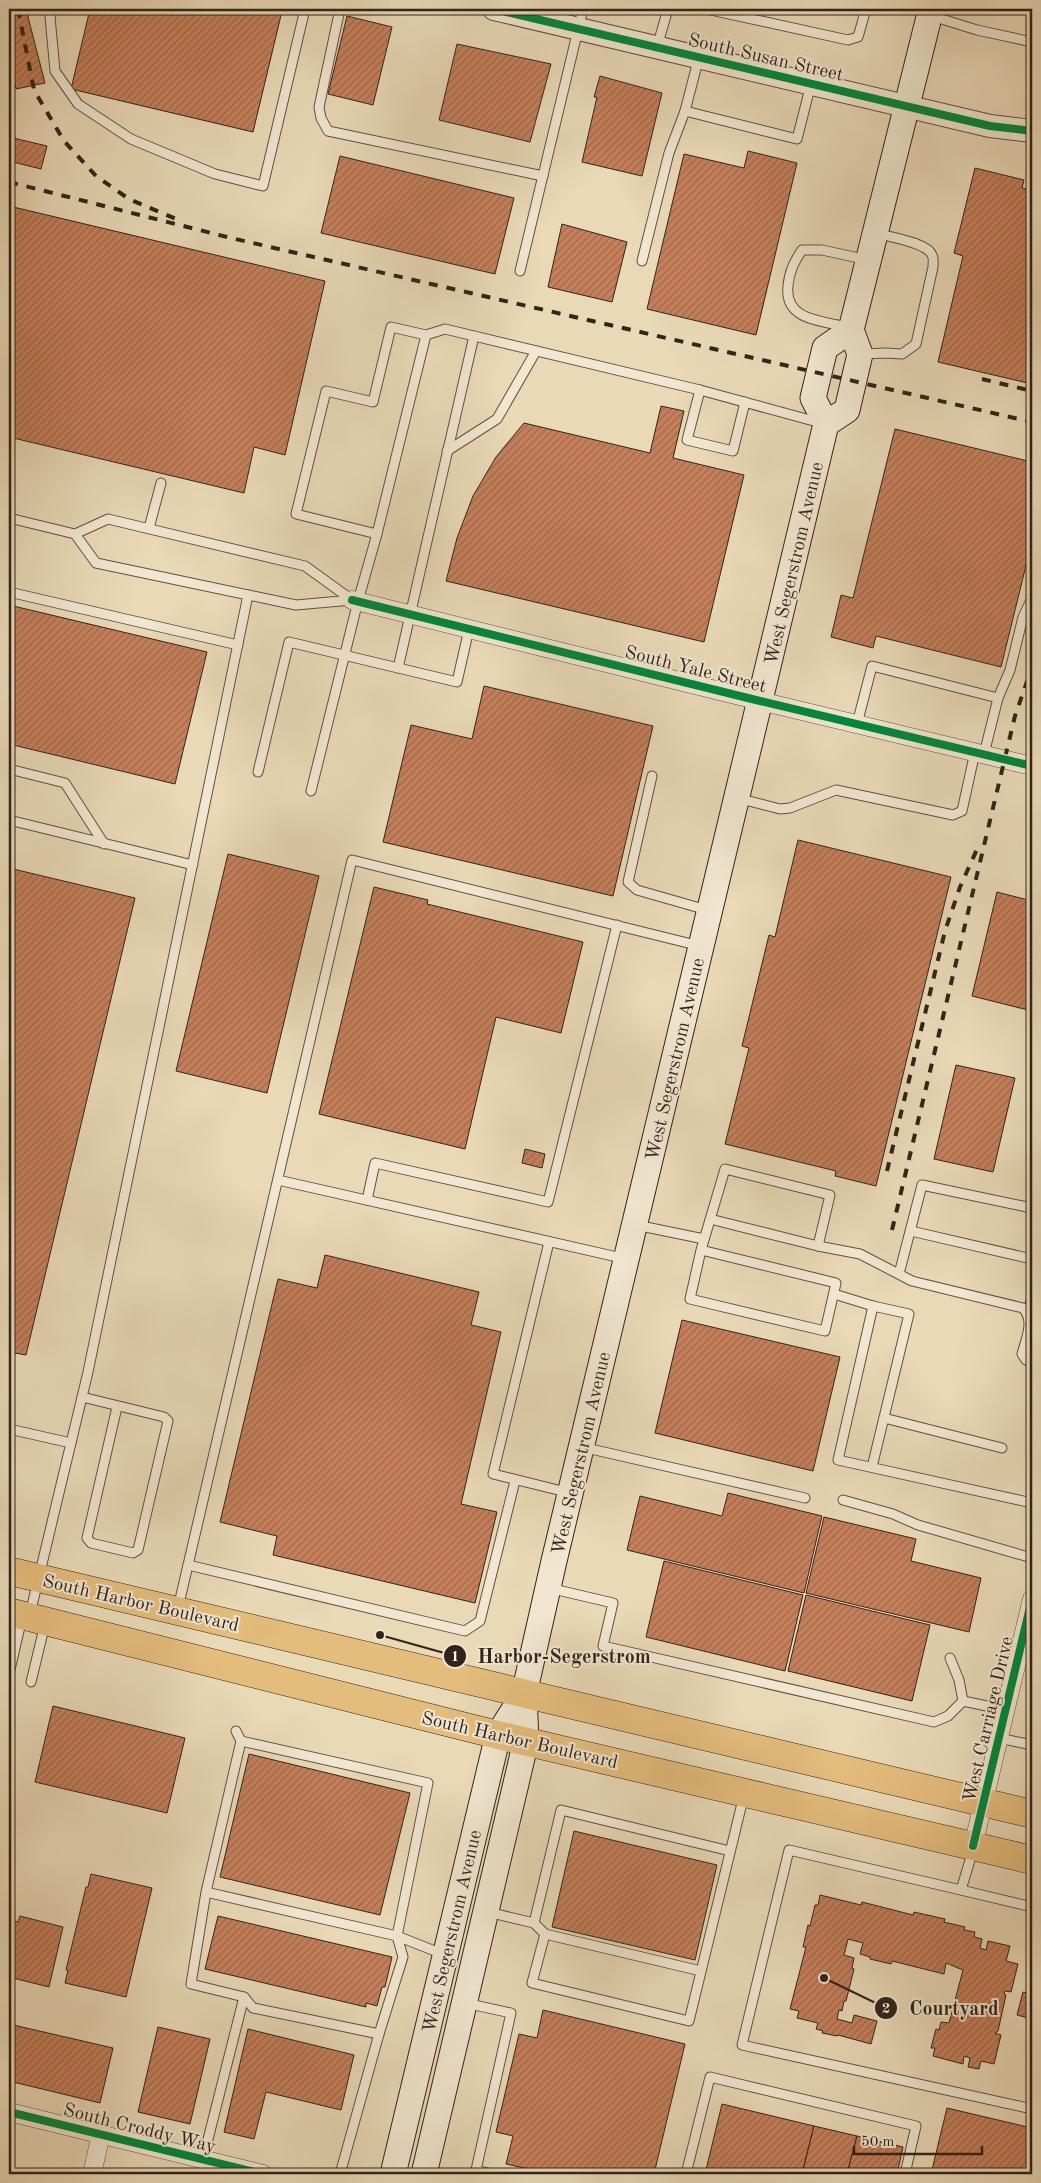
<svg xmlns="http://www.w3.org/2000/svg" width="1041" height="2183" font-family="'Old Standard TT',serif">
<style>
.building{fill:url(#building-hatch);stroke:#32231c}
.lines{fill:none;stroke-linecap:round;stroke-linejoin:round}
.service-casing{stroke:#605043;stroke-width:11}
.minor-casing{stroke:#605043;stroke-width:19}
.tertiary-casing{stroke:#605043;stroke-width:24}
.secondary-casing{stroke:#32231c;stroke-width:27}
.primary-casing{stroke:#32231c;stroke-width:29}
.service{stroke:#f1e6d0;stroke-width:9}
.minor{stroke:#f1e6d0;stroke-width:18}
.tertiary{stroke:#f1e6d0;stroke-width:22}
.secondary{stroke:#f1e6d0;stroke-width:25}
.primary{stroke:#e4bc7c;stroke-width:28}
.rail{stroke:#32231c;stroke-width:4;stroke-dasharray:9 9;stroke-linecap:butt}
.cycleway-casing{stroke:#f1e6d0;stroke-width:11}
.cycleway{stroke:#00873e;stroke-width:8}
.labels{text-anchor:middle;stroke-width:4;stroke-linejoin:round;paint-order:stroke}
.street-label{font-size:19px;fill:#32231c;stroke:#f1e6d0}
.leader{fill:none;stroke:#32231c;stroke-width:2}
.callout-dot{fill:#32231c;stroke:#f1e6d0;stroke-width:2}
.mark-label{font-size:15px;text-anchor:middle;font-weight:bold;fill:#fff}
.callout-label{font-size:20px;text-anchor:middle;font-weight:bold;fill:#32231c;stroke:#f1e6d0;stroke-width:4;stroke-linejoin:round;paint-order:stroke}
</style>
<defs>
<pattern id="building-hatch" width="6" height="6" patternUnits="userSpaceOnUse" patternTransform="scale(1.25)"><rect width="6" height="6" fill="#c5805b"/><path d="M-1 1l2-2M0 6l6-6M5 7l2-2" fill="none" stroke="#a1684a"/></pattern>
</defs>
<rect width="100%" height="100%" fill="#e9d9b7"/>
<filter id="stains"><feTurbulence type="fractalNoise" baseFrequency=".004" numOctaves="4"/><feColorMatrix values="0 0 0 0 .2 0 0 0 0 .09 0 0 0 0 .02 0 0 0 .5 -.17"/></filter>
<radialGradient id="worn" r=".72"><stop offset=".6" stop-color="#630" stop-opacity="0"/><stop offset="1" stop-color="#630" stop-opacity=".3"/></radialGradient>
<g class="building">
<path d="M9,9h19v8l17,66 -29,6 -7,-29z"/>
<path d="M90,9h182l10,2 -29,121 -182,-43z"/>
<path d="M347,16l45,11 -19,78 -45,-11z"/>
<path d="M457,44l94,20 -21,78 -91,-22z"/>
<path d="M600,76l62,17 -20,83 -60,-14 15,-65h-3z"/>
<path d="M9,137l38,9 -6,23 -32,-8z"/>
<path d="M748,151l49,12 -41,172 -109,-26 37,-155 60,14z"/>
<path d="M340,156l174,42 -19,76 -174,-41z"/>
<path d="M975,168l49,12 -2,8 10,2v194l-94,-22 25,-106 -9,-3z"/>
<path d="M9,206l316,75 -40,174 -31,-8 -10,46 -235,-56z"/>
<path d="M562,224l65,18 -15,60 -64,-15z"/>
<path d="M661,406l23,5 -11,47 71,17 -40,167 -258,-61 11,-43 16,-42 23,-39 28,-34 126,30z"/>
<path d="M895,429l137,33v79l-31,126 -125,-31 -3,12 -42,-11 10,-42 12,3z"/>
<path d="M9,605l198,47 -32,132 -166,-40z"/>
<path d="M484,686l169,40 -40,170 -230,-54 28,-117 61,14z"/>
<path d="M798,840l153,37 -75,309 -41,-10 1,-5 -111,-27 24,-96 -7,-2 27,-111 6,2z"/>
<path d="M228,854l91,22 -52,217 -91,-22z"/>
<path d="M9,868l126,30 -109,457 -16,-3 -1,7z"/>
<path d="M374,887l54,13 -1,4 156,38 -22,91 -65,-16 -31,132 -146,-35z"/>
<path d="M997,892l35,9v110l-60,-15z"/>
<path d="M956,1065l59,13 -22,94 -59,-13z"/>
<path d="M525,1149l20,5 -3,14 -20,-5z"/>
<path d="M325,1255l154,37 -8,33 30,7 -40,172 36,8 -22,91 -202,-48 4,-19 -57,-14 58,-243 39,9z"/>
<path d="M682,1320l158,37 -27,114 -158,-38z"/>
<path d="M728,1493l94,23 -18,77 -177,-43 13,-54 82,20z"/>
<path d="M824,1517l92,22 -5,22 70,17 -12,54 -163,-39z"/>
<path d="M664,1561l139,34 -18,76 -139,-34z"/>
<path d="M806,1595l124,30 -18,76 -124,-30z"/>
<path d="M53,1706l132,32 -18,75 -132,-31z"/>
<path d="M249,1754l161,39 -30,122 -160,-38z"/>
<path d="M574,1831l143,34 -22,95 -143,-33z"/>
<path d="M91,1874l61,14 -26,109 -61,-14 3,-13h-2l20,-83h2z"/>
<path d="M820,1895l41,10 1,-3 51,13 1,-3 31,7 -1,3 21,5 -1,3 11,2 -1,5 8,2 -2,9 6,2 2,-9 22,5 -4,15 12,3 -7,28 -6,-1 -1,3 2,1 -8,36 -3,2 6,2 -7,29 -13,-3 -2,8 -11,-2 2,-9 -6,-2 -1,8 -30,-8 2,-8h-4l5,-19 3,1 2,-8 8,1 14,-53 -17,-7 -2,11 -52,-13 -1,3 -21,-5v-2l-10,-3 3,-11 -15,-4 -4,16 10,3 -2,10 2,1 -8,32h-2l-2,10 -3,-1 -2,9 15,4 2,-8 23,6 -6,23 -33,-9 -1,1 -15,-3 1,-2 -7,-2 2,-6 -21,-5 2,-7 -9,-2 16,-62h-3l5,-22 2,1 5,-21h3z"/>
<path d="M20,1916l43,11 -14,60 -40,-10v-57l9,2z"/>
<path d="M218,1916l174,41 -7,30h-3l-5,19 -11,-3v4l-161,-38z"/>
<path d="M1023,1992l9,2v25l-15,-4z"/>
<path d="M543,2010l142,34 -31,130h-103l-45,-10 7,-28 -17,-4 23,-98 18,4z"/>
<path d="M9,2024l104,24 -13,55 -91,-22z"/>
<path d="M158,2027l52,12 -20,85 -52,-12z"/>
<path d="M248,2029l106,26 -13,55 -75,-18 -12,47 -30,-7z"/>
<path d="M722,2104l92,22 -12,48h-97z"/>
<path d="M947,2108l85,20v46h-101z"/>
<path d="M814,2126l43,10 -10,38h-45z"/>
<path d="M857,2136l46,11 -6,27h-50z"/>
</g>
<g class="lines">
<defs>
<g id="service">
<path d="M53,9l-3,8 5,54 23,33 53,35 84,35 48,12 42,-177"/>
<path d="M340,9l-21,98 2,11 7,13 215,45"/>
<path d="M706,9l142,31 10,-3 8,-28"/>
<path d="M932,16l45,14 55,12"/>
<path d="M657,47l11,-38"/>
<path d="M699,57l-14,54 112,28 14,-55"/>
<path d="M642,261l27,-108 16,-42"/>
<path d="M520,271l63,-262"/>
<path d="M848,327c-25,-6 -64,-6 -60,-41 1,-14 6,-24 14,-36h20l46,10"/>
<path d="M426,335l-49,199 -81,-20 30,-123 47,11 18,-75 35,8 19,-6 255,61 121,33"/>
<path d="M861,354l25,-1 16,1 14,-10 17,-77c0,-4 1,-9 -1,-12 -5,-13 -43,-18 -56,-22"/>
<path d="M700,390l-13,50 46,11 12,-49"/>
<path d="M447,451l50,-32 39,-68"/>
<path d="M9,518l66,16"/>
<path d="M108,519l197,47 47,34 -56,5 -200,-42 -21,-29z"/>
<path d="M149,528l12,-45"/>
<path d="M9,592l229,53"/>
<path d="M398,668l76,-332"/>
<path d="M857,724l15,-58 126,32"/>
<path d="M984,754l14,-56 12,-28 13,-53 9,-19"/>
<path d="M9,769l56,14 39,61"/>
<path d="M258,772l31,-130 168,40 12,-53"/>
<path d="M652,776l-24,106 9,8 70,20"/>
<path d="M311,791l47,-190 19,-67"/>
<path d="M737,798l43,11 10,-1 46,-18 117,25 9,-4 13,-59"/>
<path d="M9,820l184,45"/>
<path d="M278,1180l348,79"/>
<path d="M367,1200l8,-37 173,39 69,-277"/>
<path d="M636,1225l68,14"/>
<path d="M911,1231l121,28"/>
<path d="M549,1242l-56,232 77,19"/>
<path d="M818,1246l42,8 52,27 111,27c12,13 3,31 -1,46l4,6 6,2"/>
<path d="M701,1250l135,33 -11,48 -135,-32 11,-49 24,-81 105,26 -12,51 -108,-27"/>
<path d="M899,1274l23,-89 110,23"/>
<path d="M834,1294l39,12"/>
<path d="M1028,1313l4,-17"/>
<path d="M82,1397l82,20 4,4 -30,129 -5,3 -42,-10 -4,-5 30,-131"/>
<path d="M884,1418l118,30"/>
<path d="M9,1429l62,14"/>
<path d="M582,1447l223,51"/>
<path d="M872,1467l37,-153 -36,-8 -35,154 194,43"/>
<path d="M843,1500l50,14 25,11 114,33"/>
<path d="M188,1565l277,66 15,-10 35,-140"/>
<path d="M549,1588l64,15 -10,43 331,76 14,-6 15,-15 43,9"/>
<path d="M178,1608l174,-748 348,86"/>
<path d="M30,1614l58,-242 160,-777"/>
<path d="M950,1658l9,22 4,21"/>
<path d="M9,1674l13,-56"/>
<path d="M31,1682l14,-58"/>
<path d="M236,1731l5,10 187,42 -31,153 48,19"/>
<path d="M999,1738l33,7"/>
<path d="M973,1850l-12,40 -172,-40 -47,195 290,64"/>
<path d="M961,1890l71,17"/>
<path d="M206,1892l-15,92 53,13 9,11 126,26 24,-77 -6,-21 -191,-44 35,-151"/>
<path d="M488,1912l46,11 11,11 -13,49 157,38 55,-226"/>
<path d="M534,1923l27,-113 169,41"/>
<path d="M545,1934l156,37"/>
<path d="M465,2003l46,10 -35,157 16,4"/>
<path d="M203,2159l41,-162"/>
<path d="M340,2174l39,-140"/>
<path d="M686,2174l24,-97 206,49 -11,48"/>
</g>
<g id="minor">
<path d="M352,600l408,101 272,65"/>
<path d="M973,1846l59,-247"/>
<path d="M9,2112l254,62"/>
<path d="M92,2174l9,-40"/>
</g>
<path id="tertiary" d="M494,9l496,117 42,5"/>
<g id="secondary">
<path d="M826,424l21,-14 13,-56 -9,-24 80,-321"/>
<path d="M393,2174l105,-439 26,-41"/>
<path d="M424,2174l102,-433 -2,-47 30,-133 272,-1137 -13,-26 12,-50 26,-18"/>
</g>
<g id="primary">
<path d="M9,1571l1023,243"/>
<path d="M9,1612l489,123 534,125"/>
</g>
</defs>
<use href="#service" class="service-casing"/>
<use href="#minor" class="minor-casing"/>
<use href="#tertiary" class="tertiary-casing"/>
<use href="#secondary" class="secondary-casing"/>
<use href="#primary" class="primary-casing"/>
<use href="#service" class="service"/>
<use href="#minor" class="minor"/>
<use href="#tertiary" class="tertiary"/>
<use href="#secondary" class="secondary"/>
<use href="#primary" class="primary"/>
<g class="rail">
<path d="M18,9l16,81 30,51 32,35 33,23 47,20"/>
<path d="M9,182l222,56 801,184"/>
<path d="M982,379l50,12"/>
<path d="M887,1171l58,-240 15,-44 18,-40"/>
<path d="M892,1230l123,-514 17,-49"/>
</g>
<defs>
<g id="cycleway">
<path d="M494,9l496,117 42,5"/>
<path d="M352,600l408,101 272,65"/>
<path d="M973,1846l59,-247"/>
<path d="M9,2112l254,62"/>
</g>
</defs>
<use href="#cycleway" class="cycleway-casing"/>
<use href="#cycleway" class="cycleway"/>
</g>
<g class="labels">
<g class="street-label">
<text transform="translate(766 56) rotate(13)" y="7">South Susan Street</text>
<text transform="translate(793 563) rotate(-77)" y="7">West Segerstrom Avenue</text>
<text transform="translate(696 668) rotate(14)" y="7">South Yale Street</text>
<text transform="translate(674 1059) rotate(-77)" y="7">West Segerstrom Avenue</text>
<text transform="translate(580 1453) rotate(-77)" y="7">West Segerstrom Avenue</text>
<text transform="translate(141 1602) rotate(13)" y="7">South Harbor Boulevard</text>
<text transform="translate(987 1719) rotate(-77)" y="7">West Carriage Drive</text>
<text transform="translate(520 1739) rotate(13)" y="7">South Harbor Boulevard</text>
<text transform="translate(451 1931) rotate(-77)" y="7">West Segerstrom Avenue</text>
<text transform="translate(140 2127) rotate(14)" y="7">South Croddy Way</text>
</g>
</g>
<path class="leader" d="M380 1635L455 1656M824 1978L886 2008"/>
<g class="callout-dot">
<circle cx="380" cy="1635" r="5"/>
<circle cx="824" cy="1978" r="5"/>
<circle cx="455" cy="1656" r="12"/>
<circle cx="886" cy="2008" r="12"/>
</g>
<g class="mark-label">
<text x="455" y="1661">1</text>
<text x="886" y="2013">2</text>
</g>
<g class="callout-label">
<text x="564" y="1663">Harbor-Segerstrom</text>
<text x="954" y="2015">Courtyard</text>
</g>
<rect width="1041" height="2183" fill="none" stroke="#e9d9b7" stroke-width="30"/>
<rect x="10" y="10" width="1021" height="2163" fill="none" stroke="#32231c" stroke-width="2.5"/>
<rect x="15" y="15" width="1011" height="2153" fill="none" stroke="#32231c"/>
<path d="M854 2146v8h128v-8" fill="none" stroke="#32231c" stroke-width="2.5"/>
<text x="861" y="2146" font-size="15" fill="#32231c" stroke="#f1e6d0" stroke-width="4" paint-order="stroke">50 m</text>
<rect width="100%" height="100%" filter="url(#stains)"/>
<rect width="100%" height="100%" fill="url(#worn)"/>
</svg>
